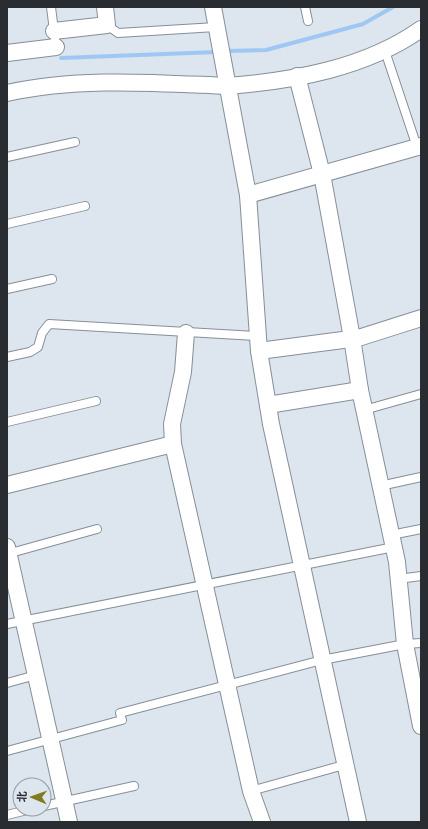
<svg xmlns="http://www.w3.org/2000/svg" width="428" height="829" font-family="'Noto Serif','Noto Sans SC',serif">
<style>
.lines{fill:none;stroke-linecap:round;stroke-linejoin:round}
.stream{stroke:#9fc7f4;stroke-width:4}
.service-casing{stroke:#868f97;stroke-width:10}
.minor-casing{stroke:#868f97;stroke-width:18}
.service{stroke:#fff;stroke-width:8}
.minor{stroke:#fff;stroke-width:16}
</style>
<rect width="100%" height="100%" fill="#dde5ee"/>
<g class="lines">
<g class="stream">
<path d="M226,51l40,-1 97,-26 30,-17"/>
<path d="M61,58l156,-6"/>
</g>
<defs>
<g id="service">
<path d="M51,7l5,40"/>
<path d="M305,7l3,14"/>
<path d="M107,25l11,8 98,-6"/>
<path d="M385,51l32,96"/>
<path d="M7,157l68,-15"/>
<path d="M7,224l78,-18"/>
<path d="M7,289l45,-10"/>
<path d="M7,357l23,-5 8,-5 4,-14 7,-9 209,12"/>
<path d="M364,410l57,-16"/>
<path d="M7,422l89,-21"/>
<path d="M380,486l41,-9"/>
<path d="M391,535l30,-6"/>
<path d="M7,554l90,-25"/>
<path d="M398,579l23,-3"/>
<path d="M7,624l387,-77"/>
<path d="M7,683l29,-8"/>
<path d="M7,751l115,-31 -2,-7 202,-53 83,-16 16,-1"/>
<path d="M251,791l93,-26"/>
<path d="M44,806l90,-20"/>
<path d="M7,815l24,-6"/>
</g>
<g id="minor">
<path d="M213,7l35,188 11,156 12,73 87,398"/>
<path d="M54,31l53,-6 -2,-18"/>
<path d="M7,53l49,-6"/>
<path d="M297,76l25,98 30,164 8,52 37,172 8,82 16,82"/>
<path d="M7,93c72,-16 147,-10 220,-7 66,-5 139,-18 194,-57"/>
<path d="M248,195l173,-49"/>
<path d="M186,333l-3,39 -11,52 1,20 78,347 11,31"/>
<path d="M259,351l99,-13 63,-20"/>
<path d="M268,405l92,-15"/>
<path d="M7,485l166,-41"/>
<path d="M7,547l62,275"/>
</g>
</defs>
<use href="#service" class="service-casing"/>
<use href="#minor" class="minor-casing"/>
<use href="#service" class="service"/>
<use href="#minor" class="minor"/>
</g>
<rect width="428" height="829" fill="none" stroke="#292c30" stroke-width="16"/>
<g transform="translate(32 797) rotate(272)"><circle r="19" fill="#dde5ee" stroke="#959ba2"/>
<path d="M0-3L7 15L0 10L-7 15Z" fill="#817a1f"/>
<text y="-6" font-size="11" font-weight="bold" text-anchor="middle" fill="#292c30">北</text>
</g>
</svg>
